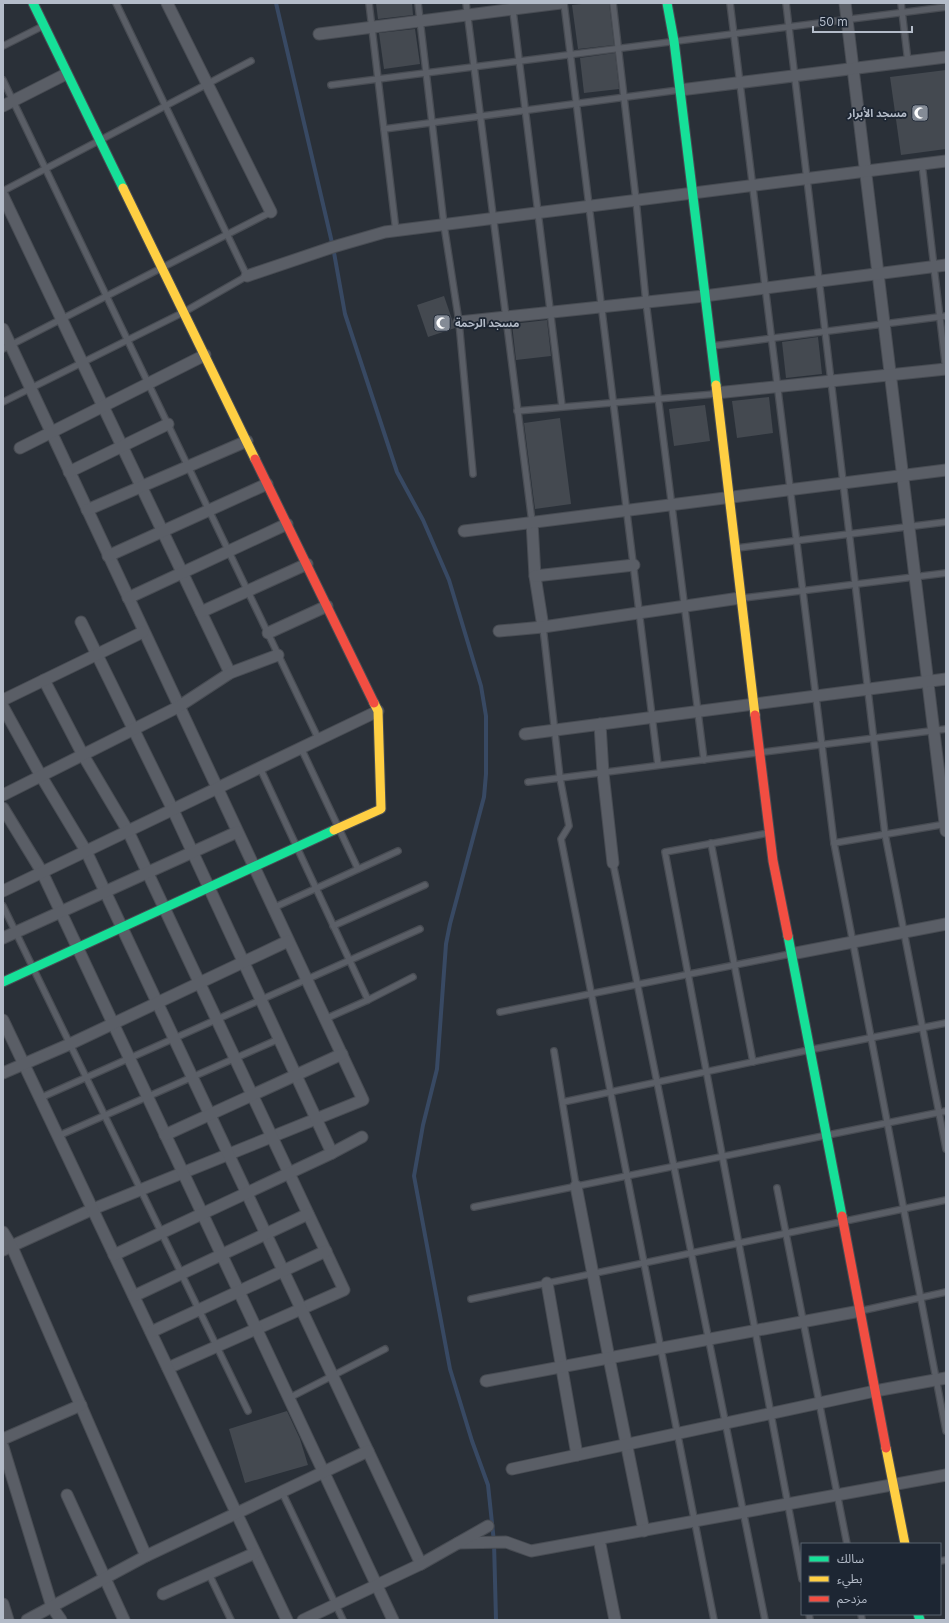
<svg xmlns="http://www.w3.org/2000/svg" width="949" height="1623" font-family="Inter,'Noto Sans Arabic',sans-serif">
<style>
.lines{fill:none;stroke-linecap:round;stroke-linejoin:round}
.stream{stroke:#384963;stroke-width:4}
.building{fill:#444950}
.lane-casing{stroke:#484c53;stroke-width:8}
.street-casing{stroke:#484c53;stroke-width:13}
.fast-casing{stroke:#484c53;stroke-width:11}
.slow-casing{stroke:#484c53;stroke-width:11}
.jam-casing{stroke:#484c53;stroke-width:11}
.lane{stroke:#5a5e66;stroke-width:5.5}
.street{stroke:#5a5e66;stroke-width:11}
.fast{stroke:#16e098;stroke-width:9}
.slow{stroke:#ffcf43;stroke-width:9}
.jam{stroke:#f24e42;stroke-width:9}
.labels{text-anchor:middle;stroke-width:3.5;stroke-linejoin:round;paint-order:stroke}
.poi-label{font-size:11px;font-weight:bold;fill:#b4bcc9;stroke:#1d2633;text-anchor:end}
</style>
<rect width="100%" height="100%" fill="#2a3038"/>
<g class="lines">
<path class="stream" d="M276,3l57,244 12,67 52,158 26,48 26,60 32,106 5,30v58l-2,23 -34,127 -4,20 -9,125 -14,56 -9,51 36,193 22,72 16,44 6,57 2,78"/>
</g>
<g class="building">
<path d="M376,3h36l1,12 -35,4z"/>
<path d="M591,3h18l5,42 -36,4 -6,-44z"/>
<path d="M415,29l5,35 -36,5 -5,-36z"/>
<path d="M615,53l4,36 -35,4 -4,-35z"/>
<path d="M946,70v79l-45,6 -11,-78z"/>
<path d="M444,296l11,32 -27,9 -11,-32z"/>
<path d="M547,320l4,36 -35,4 -4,-36z"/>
<path d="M818,337l4,37 -36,4 -4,-36z"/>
<path d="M769,397l4,36 -36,5 -5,-37z"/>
<path d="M705,405l5,36 -36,5 -5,-37z"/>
<path d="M560,418l11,86 -36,5 -11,-86z"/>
<path d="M287,1411l13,28 8,26 -63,18 -16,-54z"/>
</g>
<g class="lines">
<defs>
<g id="lane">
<path d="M369,3l27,228"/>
<path d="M418,3l26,222 15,97 14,152"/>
<path d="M466,3l66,519"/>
<path d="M512,3l50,403"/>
<path d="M564,3l94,762"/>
<path d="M613,3l23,197 10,102 58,458"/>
<path d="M730,3l104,840 112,588"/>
<path d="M786,3l99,831 61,315"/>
<path d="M901,3l7,59"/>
<path d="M3,46l40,-20"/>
<path d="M3,80l316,660"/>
<path d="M331,85l615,-78"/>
<path d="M384,129l295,-39"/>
<path d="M922,164l24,206"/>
<path d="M3,191l248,-130"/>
<path d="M712,346l234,-30"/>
<path d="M3,349l268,-137"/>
<path d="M3,402l181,-90 63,-36 -131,-273"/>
<path d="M517,411l198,-17"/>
<path d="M737,548l209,-26"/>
<path d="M743,598l203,-25"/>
<path d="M543,627l17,151 9,48 -8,13 153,781"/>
<path d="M301,748l57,121"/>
<path d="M260,768l108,232"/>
<path d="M528,782l418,-53"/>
<path d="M769,833l-104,19 137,727"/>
<path d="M711,843l42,219"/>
<path d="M834,843l112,-19"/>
<path d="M613,863l152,757"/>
<path d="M3,906l245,505"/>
<path d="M273,908l125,-57"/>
<path d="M333,926l92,-41"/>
<path d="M500,1012l290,-58"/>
<path d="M325,1019l43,-19 45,-23"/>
<path d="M554,1051l22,135"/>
<path d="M40,1098l380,-169"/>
<path d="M563,1102l246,-52 137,-27"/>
<path d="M58,1136l221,-97"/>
<path d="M777,1188l70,356"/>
<path d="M474,1207l472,-96"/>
<path d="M471,1299l475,-99"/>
<path d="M860,1311l86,-19"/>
<path d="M289,1398l96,-49"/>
<path d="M282,1492l61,128"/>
<path d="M940,1561l6,-1"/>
<path d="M209,1574l22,46"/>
<path d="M809,1614l1,6"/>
<path d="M861,1614l1,6"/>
</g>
<g id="street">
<path d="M167,3l104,209"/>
<path d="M845,3l101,828"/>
<path d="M319,34l242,-31"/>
<path d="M680,90l266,-33"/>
<path d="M3,106l63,-32"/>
<path d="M3,196l227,477"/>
<path d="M247,276l86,-29 52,-15 561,-71"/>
<path d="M459,322l245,-26 242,-31"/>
<path d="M3,329l360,771 -270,109 -90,41"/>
<path d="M716,393l230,-24"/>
<path d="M20,448l185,-93"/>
<path d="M69,472l99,-48"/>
<path d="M87,510l160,-69"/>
<path d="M532,522l3,54 8,51"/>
<path d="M464,531l482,-61"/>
<path d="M108,556l159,-72"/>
<path d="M535,576l99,-11"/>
<path d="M128,598l159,-74"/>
<path d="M201,612l106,-48"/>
<path d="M81,622l92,188 159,343"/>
<path d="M499,631l44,-4 197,-29"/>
<path d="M268,633l59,-27"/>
<path d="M44,680l39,75 45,76 216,459 -176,78"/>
<path d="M3,700l140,-68"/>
<path d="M3,707l38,69 45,75 335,713"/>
<path d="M600,724l3,49 10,90"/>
<path d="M525,734l421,-55"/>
<path d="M3,795l175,-88 52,-34 48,-18"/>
<path d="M3,808l39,64 351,748"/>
<path d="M3,891l375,-180"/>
<path d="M3,938l234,-106"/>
<path d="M791,954l155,-30"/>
<path d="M3,1020l284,600"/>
<path d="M3,1073l67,-29 218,-103"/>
<path d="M165,1135l177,-81"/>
<path d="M576,1186l33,172 35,173"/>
<path d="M3,1232l9,15 134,309"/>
<path d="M114,1255l218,-102 30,-16"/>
<path d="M547,1283l30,172"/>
<path d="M134,1296l174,-82"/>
<path d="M151,1332l175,-81"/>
<path d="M486,1381l374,-70"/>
<path d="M3,1439l78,-34"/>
<path d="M3,1447l49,160 9,13"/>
<path d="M512,1469l363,-78 71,-13"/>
<path d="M67,1495l57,125"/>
<path d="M599,1539l16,81"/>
<path d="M458,1543l48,-1 25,9 415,-76"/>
<path d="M163,1594l92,-41"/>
<path d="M3,1604l5,16"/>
<path d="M27,1620l119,-64 222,-105"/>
<path d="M303,1620l118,-56 67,-38"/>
</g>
<g id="fast">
<path d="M33,3l90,185"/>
<path d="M667,3l7,38 42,344"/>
<path d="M788,936l54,280"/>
<path d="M3,982l331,-152"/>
<path d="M918,1614l2,6"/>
</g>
<g id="slow">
<path d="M123,188l132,271"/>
<path d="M716,385l39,330"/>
<path d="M334,830l47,-21 -3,-98 -4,-8"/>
<path d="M886,1448l19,96"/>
</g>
<g id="jam">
<path d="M255,459l119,244"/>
<path d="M755,715l18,146 15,75"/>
<path d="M842,1216l44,232"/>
</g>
</defs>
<use href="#lane" class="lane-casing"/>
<use href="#street" class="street-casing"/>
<use href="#fast" class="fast-casing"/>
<use href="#slow" class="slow-casing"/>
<use href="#jam" class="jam-casing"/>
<use href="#lane" class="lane"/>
<use href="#street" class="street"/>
<use href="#fast" class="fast"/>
<use href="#slow" class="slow"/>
<use href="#jam" class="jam"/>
</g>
<defs>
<symbol id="mosque-square" viewBox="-11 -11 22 22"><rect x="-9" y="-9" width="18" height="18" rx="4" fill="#848b96" stroke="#1d2633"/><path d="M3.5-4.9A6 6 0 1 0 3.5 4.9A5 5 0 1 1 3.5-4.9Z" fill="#fff"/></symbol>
</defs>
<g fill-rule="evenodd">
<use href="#mosque-square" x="910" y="103" width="20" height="20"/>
<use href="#mosque-square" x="432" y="313" width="20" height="20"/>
</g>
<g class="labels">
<g class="poi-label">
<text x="907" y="117">مسجد الأبرار</text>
<text x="455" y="327" text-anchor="start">مسجد الرحمة</text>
</g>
</g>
<rect width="949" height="1623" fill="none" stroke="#b4bcc9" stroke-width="8"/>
<rect x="801" y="1543" width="140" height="72" fill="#1d2633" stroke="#59626f"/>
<rect x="809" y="1556" width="20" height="6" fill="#16e098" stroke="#59626f"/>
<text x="837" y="1563" font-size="12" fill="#b4bcc9">سالك</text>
<rect x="809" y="1576" width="20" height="6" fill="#ffcf43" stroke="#59626f"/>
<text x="837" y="1583" font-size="12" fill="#b4bcc9">بطيء</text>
<rect x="809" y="1596" width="20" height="6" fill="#f24e42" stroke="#59626f"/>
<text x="837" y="1603" font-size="12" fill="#b4bcc9">مزدحم</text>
<path d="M813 26v6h99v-6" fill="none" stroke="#b4bcc9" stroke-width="2"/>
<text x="819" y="26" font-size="12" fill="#b4bcc9" stroke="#1d2633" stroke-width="3" paint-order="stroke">50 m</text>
</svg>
